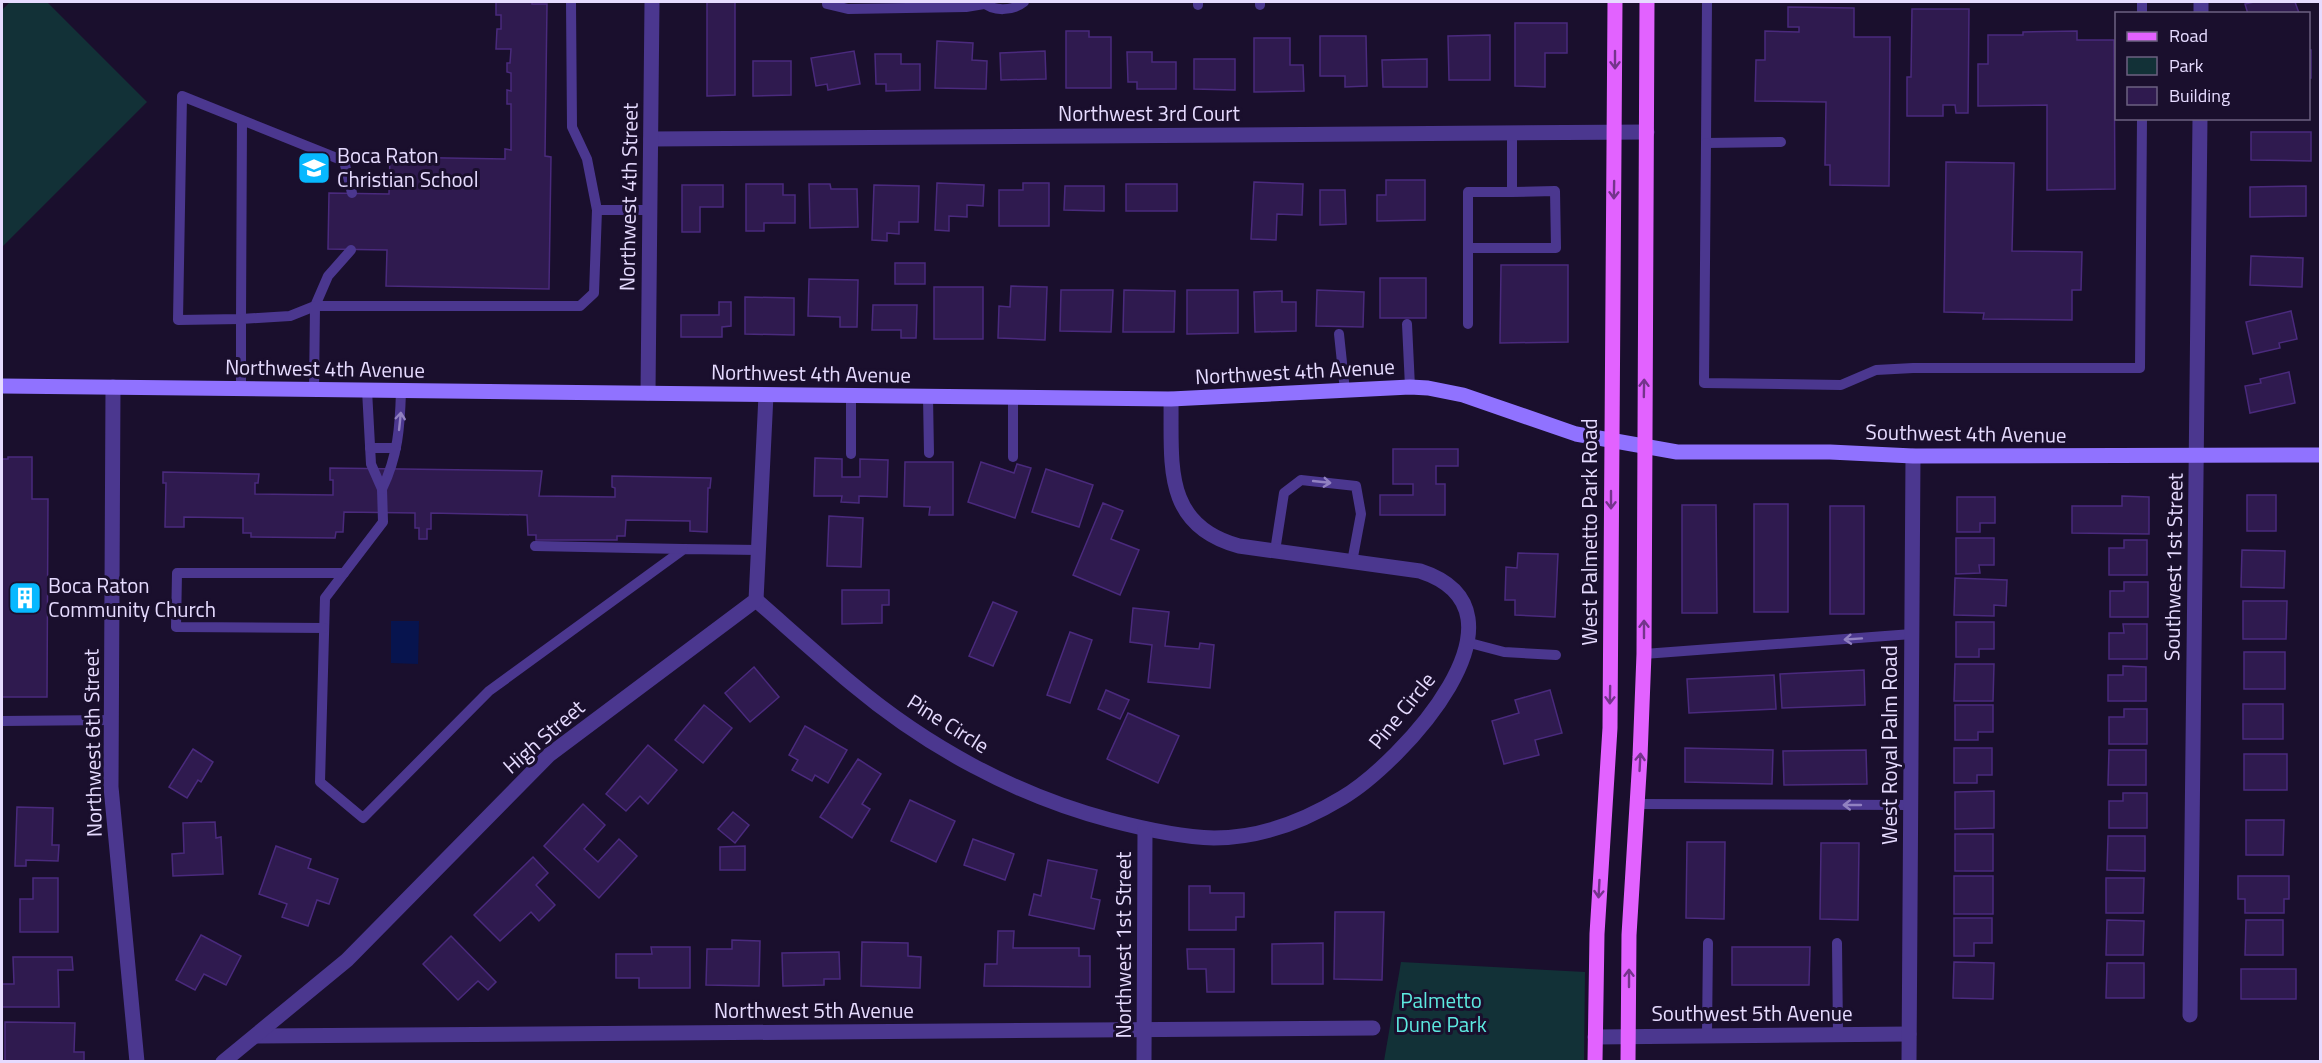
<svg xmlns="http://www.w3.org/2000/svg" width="2322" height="1063" font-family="'Titillium Web',sans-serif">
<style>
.green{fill:#123137}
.water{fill:#07144e}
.building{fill:#2f1a4f;stroke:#4a2a7d;stroke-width:1.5}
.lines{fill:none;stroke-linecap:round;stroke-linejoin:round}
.lane{stroke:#4b378f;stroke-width:10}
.street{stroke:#4b378f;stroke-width:15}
.secondary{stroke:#9072ff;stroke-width:15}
.primary{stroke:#e262ff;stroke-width:15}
.oneway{stroke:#74348c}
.oneway2{stroke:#9181c1}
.labels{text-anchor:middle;stroke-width:6;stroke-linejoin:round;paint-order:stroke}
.street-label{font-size:21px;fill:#e6dbff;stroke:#1a0f2d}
.poi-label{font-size:21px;fill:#e6dbff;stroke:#1a0f2d;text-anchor:start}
.park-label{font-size:21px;fill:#5de9e0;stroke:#1a0f2d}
</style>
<rect width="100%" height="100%" fill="#1a0f2d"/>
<g class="green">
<path d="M10,2h37l100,100 -145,145v-237z"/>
<path d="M1401,962l184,10 -1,89h-200z"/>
</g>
<path class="water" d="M391,621h28l-1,43 -27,-1z"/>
<g class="building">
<path d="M496,2h36v2h15l-2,152 6,1 -2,132 -163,-3 1,-36 -59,-1 1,-56 60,1 1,-37 115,2v-10l6,1v-46h-4v-14l4,1v-18l-4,-1v-9h3l1,-14h-15l1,-20h4v-14h-5z"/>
<path d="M707,2h28v93l-28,1z"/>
<path d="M2254,2h41l4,11 -51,1 -3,-10z"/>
<path d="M1788,7l66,1v29h36l-1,149 -59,-1v-20h-5l1,-63 -71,-1 1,-41h9v-29l34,1v-5h-11z"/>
<path d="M1912,9h57l-1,104h-12l-1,-8h-12v11h-36v-39h4z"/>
<path d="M1515,23h52v30h-22v34l-30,-1z"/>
<path d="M1066,31h23v6h22v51h-45z"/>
<path d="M2077,31v9h37l1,149 -68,1v-85l-69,1v-42h10v-29h35v-3z"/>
<path d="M1490,35v45h-41l-1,-44z"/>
<path d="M1320,36h46l1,50 -22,1v-11h-25z"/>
<path d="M1254,38h36v27h13l1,26 -50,1z"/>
<path d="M937,41l36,2 -1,17 15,1 -1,28 -51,-1z"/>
<rect x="2308" y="50" width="3" height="28"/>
<path d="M854,51l6,33 -32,6 -1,-6 -11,2 -5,-28z"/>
<path d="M1045,51l1,28 -45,1 -1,-27z"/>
<path d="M1127,52h25v10h24v27h-39v-7h-9z"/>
<path d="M875,54h26v10h19v26l-34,1v-7h-10z"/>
<path d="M1194,59h41v31l-41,-1z"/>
<path d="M1427,59v28h-44l-1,-27z"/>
<path d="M753,61h38v34l-38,1z"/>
<path d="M2251,132h60v29l-60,-1z"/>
<path d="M1946,162l68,1 -2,88 70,1 -1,38h-9v30l-89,-1 1,-6 -40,-1z"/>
<path d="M1386,180h39v40l-48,1v-26h9z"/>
<path d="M1254,182l49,2 -1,31 -25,-1 -1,26 -25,-1z"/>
<path d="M937,183l47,2 -1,21 -16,-1v12l-18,-1v15l-14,-1z"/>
<path d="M1023,183h26v43h-50v-36h24z"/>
<path d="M746,184h37v11h12v28h-31v8h-18z"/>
<path d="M809,184h21l1,5h26l1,38 -48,1z"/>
<rect x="1126" y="184" width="51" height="27"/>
<path d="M682,185h41v22h-23v25h-18z"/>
<path d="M874,185l45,1 -1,36h-19v12l-12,-1v8l-15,-1z"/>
<path d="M1065,186h39v25l-40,-1z"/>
<path d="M2306,186v30l-56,1v-30z"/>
<path d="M1320,190h25l1,34 -26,1z"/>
<path d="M2251,256l52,2 -1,29 -52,-2z"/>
<rect x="895" y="263" width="30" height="21"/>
<path d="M1501,265h67v77l-68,1z"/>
<rect x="1380" y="278" width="46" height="40"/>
<path d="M809,279l49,1 -1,47h-17v-10l-32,-1z"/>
<path d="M1011,286l36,1 -2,53 -47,-2 1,-32 11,1z"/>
<rect x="934" y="287" width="49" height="52"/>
<path d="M1061,290h52l-2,42 -51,-1z"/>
<path d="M1124,290l51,1 -1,41h-51z"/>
<path d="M1187,290h51v43l-51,1z"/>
<path d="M1317,290l47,2 -1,35 -47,-1z"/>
<path d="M1282,291v11h14v29l-41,1 -1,-40z"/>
<path d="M745,297l49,1v37l-49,-1z"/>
<path d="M719,302h12v24l-9,1v10h-41v-22h38z"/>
<path d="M873,305h44l-1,33h-15v-8h-29z"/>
<path d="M2291,311l6,28 -18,4 1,5 -27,6 -7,-32z"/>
<path d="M2289,372l6,31 -45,10 -5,-27 16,-3 -1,-4z"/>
<path d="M1393,449h65v17h-22v18h9v31h-65v-20h33v-11h-20z"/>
<path d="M8,457h24v42h16l-1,198h-45v-238h6z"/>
<path d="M815,458l27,1v18h18v-18l28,1 -1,37 -28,-1v7l-18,-1 1,-6h-28z"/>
<path d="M905,462h48v53h-24l1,-8 -26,-1z"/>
<path d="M981,462l33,11 3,-9 14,4 -16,50 -47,-16z"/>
<path d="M330,468l212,3 -3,25 76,1v-9l-3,-1v-11l99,2 -1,10h-2l-1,44 -17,-1v-10l-64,-1 -1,16h-8v4h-81v-5h-8l-1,-20 -96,-2v16h-4v10h-8v-11h-4v-15l-71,-1 -1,20h-7l-1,6 -84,-1v-4h-8v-15l-59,-1v10h-19l1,-44h-3v-11l96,2 -1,9h-3v11l78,1v-15h-3z"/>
<path d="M1046,469l47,16 -14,42 -47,-15z"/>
<rect x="2247" y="495" width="29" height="36"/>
<path d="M2122,496l27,1v37l-77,-1v-27h50z"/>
<path d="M1957,497h38v26h-15v9h-23z"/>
<path d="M1103,503l20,8 -12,28 28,11 -19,45 -47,-20z"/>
<rect x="1754" y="504" width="34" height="108"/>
<path d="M1682,505h34l1,108h-35z"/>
<rect x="1830" y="506" width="34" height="108"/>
<path d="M829,516l34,2 -2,49 -34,-1z"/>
<path d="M1956,538h38v27h-15l1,8 -24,1z"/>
<path d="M2124,540h23v35h-38v-27h15z"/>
<path d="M2242,550l43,1 -1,37 -43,-1z"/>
<path d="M1518,553l40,1 -3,63 -40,-2v-15h-10l1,-33 11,1z"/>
<path d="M1955,578l52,2 -1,26 -12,-1v11l-40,-1z"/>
<path d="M2124,582h24v35h-38v-26h14z"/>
<path d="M842,590h47v15h-7v18l-40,1z"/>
<path d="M2243,601h44l-1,38h-43z"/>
<path d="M993,602l24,10 -24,54 -24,-10z"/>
<path d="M1133,608l36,4 -4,34 34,3 1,-6 14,2 -4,43 -62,-6 4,-37 -22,-3z"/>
<path d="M1956,622h38v27h-15v8h-23z"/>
<path d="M2123,624h24v35h-38v-26h15z"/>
<path d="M1070,632l22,8 -22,63 -23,-8z"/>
<rect x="2244" y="652" width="41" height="37"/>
<path d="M1955,664h39l-1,37h-39z"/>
<path d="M2123,666l23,1v34h-38v-26h15z"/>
<path d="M754,667l25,30 -29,25 -25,-29z"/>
<path d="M1864,670l1,35 -83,3 -2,-34z"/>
<path d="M1774,675l2,34 -87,4 -2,-34z"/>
<path d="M1106,690l23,10 -9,19 -22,-10z"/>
<path d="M1550,690l12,43 -27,7 4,15 -35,9 -12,-43 27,-8 -4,-13z"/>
<rect x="2243" y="704" width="40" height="35"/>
<path d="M704,705l28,23 -29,35 -28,-23z"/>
<path d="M1955,705h38v27h-15v8h-23z"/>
<path d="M2124,709h23v35h-38v-27h15z"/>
<path d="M1128,713l51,23 -21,47 -51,-24z"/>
<path d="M805,726l42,24 -19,33 -13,-8 -3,6 -20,-11 6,-10 -9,-5z"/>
<path d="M648,745l29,25 -29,34 -8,-8 -14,15 -20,-17z"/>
<path d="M1685,748l88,2 -1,34 -87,-2z"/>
<path d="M1954,748h38v27h-15v8h-23z"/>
<path d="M193,749l20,13 -12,20 -3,-2 -11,18 -18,-11z"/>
<path d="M1866,750l1,34 -83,1 -1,-34z"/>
<path d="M2109,750h37v35h-38z"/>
<rect x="2244" y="754" width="43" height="36"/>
<path d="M858,759l23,15 -19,30 8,5 -18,29 -32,-21z"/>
<path d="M1994,791v37l-39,1v-37z"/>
<path d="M2123,793h24v35h-38v-27h14z"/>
<path d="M910,800l45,21 -19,41 -45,-21z"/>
<path d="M583,804l22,21 -21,24 14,13 21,-23 18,17 -38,42 -55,-52z"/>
<path d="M17,807l36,1 -1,37h7l-1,16 -32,-1v6h-11z"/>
<path d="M733,812l16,13 -14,18 -17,-14z"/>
<path d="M2246,820h38l-1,35h-37z"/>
<path d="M215,822l1,16 5,-1 2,37 -50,2 -1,-22 12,-1 -1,-30z"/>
<rect x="1955" y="834" width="38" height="37"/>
<path d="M2108,836h37v35l-38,-1z"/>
<path d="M973,839l41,15 -9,26 -41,-15z"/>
<path d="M1687,842h38l-1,77 -38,-1z"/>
<path d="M1821,843h38l-1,77 -38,-1z"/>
<path d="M276,846l35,13 -3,9 30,11 -9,25 -12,-4 -9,26 -26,-9 5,-13 -28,-10z"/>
<path d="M745,846v24h-25v-23z"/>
<path d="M533,857l15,16 -12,12 19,20 -16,16 -8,-9 -31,29 -26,-26z"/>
<path d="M1048,860l49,10 -6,28 9,2 -6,29 -65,-14 5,-21 7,2z"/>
<rect x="1954" y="876" width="39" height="38"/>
<path d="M2238,876h51v23h-5v14h-39v-14h-7z"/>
<path d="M33,878h25v54h-38v-33h13z"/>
<path d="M2106,878h38l-1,35h-37z"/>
<path d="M1189,886h21v7h34v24h-8v13h-47z"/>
<path d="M1335,912h49l-2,68 -48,-1z"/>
<path d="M1954,918h38v25h-18v13h-20z"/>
<path d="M2107,920l37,1 -1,34h-37z"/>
<path d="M2246,920h37v35h-38z"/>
<path d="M998,931h16l-1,17h66v8h11v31l-106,-1 1,-22h12z"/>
<path d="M201,935l40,21 -15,29 -22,-11 -9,16 -19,-10z"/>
<path d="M451,936l45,46 -8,8 -10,-9 -20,19 -35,-36z"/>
<path d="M732,940l28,1 -1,45 -53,-1 1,-36h25z"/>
<path d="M862,942l46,1v13l13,1 -1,31 -59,-2z"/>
<path d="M1323,943v41h-51v-40z"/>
<path d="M651,947h39v41h-51v-10h-23v-24h36z"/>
<path d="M1732,947h78l-1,38h-77z"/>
<path d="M1187,949h47v43h-27l-1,-23h-18z"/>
<path d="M839,952l1,27h-16v6l-41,1 -1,-33z"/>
<path d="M13,957h59l1,13h-15l1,37h-57v-23h12z"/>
<path d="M1954,962l40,1 -1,36 -40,-1z"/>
<path d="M2107,963h37v35h-38z"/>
<rect x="2241" y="969" width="55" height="30"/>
<path d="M5,1022l70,1 -1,29h10v10h-79z"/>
</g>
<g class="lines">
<g class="lane">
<path d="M571,2l1,125 15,32 10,51"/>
<path d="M827,2v2l21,5 118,-2 18,-3"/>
<path d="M983,2c10,10 30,9 41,0"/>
<path d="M1707,2l-1,141 75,-1"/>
<path d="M1198,5v-3"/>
<path d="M1260,5v-3"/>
<path d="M2142,14v-12"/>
<path d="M242,120l-1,199 -63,1 4,-224 162,65 8,32"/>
<path d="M1706,143l-2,240 137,2 35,-15 37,-2h227l2,-250"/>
<path d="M1468,248h88l-1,-57 -43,1"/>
<path d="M1407,324l3,63"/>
<path d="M1468,324v-132h44v-60"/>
<path d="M1339,334l6,57"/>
<path d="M241,389v-70l49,-3 25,-10 13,-30 23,-26"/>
<path d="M314,390l1,-84h265l14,-13 3,-83h53"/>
<path d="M367,390l4,74 11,25 1,33 -58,76 -5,184 43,36 126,-127 195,-142 75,1"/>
<path d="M928,397l1,56"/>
<path d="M370,448h26"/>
<path d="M851,454v-58"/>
<path d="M1013,457v-59"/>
<path d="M382,489c16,-33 18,-62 19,-98"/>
<path d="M535,546l148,3"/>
<path d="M1275,551l9,-58 17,-13 55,6 5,28 -9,48"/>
<path d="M324,628l-148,-1 1,-54h167"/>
<path d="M1466,642l38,10 52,3"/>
<path d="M1644,654l268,-20"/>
<path d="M2,721l110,-1"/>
<path d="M1638,804l273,1"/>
<path d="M1837,943l1,91"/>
<path d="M1707,1035l1,-92"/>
</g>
<g class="street">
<path d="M2201,14v-12"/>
<path d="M651,139l996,-7"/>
<path d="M113,387l-2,400 26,275"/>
<path d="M648,393l4,-391"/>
<path d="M756,600c32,28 63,56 95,83 75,63 164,112 259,137 34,9 69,17 104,18 46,0 90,-17 128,-40 59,-35 201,-187 78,-227l-181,-25c-77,-21 -67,-82 -68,-147"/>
<path d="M2190,1015l10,-897"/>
<path d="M256,1036l1117,-8"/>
<path d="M1595,1037l314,-3"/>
<path d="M223,1062l124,-102 202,-205 207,-155 10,-205"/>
<path d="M1144,1062l1,-233"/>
<path d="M1909,1062l4,-606"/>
</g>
<path class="secondary" d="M2,386l1169,13 239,-12 18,1 35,7 113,39 101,18h153l83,4 407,-1"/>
<g class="primary">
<path d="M1595,1062l2,-128 13,-206 5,-726"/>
<path d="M1628,1062l1,-127 11,-178 4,-103 3,-652"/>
</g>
</g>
<defs><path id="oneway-shaft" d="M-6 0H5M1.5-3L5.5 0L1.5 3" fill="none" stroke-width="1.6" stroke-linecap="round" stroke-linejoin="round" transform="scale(1.5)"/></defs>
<g class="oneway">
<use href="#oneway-shaft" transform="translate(1615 60) rotate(90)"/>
<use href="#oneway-shaft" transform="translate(1614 190) rotate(91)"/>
<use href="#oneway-shaft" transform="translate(1644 388) rotate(-89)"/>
<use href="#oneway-shaft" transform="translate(1611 500) rotate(90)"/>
<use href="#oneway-shaft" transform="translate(1644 629) rotate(-90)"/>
<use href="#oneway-shaft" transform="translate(1610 695) rotate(91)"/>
<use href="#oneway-shaft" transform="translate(1640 762) rotate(-87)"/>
<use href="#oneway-shaft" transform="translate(1599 889) rotate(93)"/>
<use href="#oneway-shaft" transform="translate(1629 978) rotate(-90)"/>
</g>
<g class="oneway2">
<use href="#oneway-shaft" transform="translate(400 421) rotate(-84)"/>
<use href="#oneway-shaft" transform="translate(1322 482) rotate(6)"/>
<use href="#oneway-shaft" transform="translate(1853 639) rotate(176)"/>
<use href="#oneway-shaft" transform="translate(1852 805) rotate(-180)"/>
</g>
<defs>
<symbol id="school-square" viewBox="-11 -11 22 22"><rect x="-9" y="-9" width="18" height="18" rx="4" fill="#07b8ff" stroke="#1a0f2d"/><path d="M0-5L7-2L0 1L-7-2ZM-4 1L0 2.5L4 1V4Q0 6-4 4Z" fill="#fff"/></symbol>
<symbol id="building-square" viewBox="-11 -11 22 22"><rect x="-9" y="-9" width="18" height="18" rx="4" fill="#07b8ff" stroke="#1a0f2d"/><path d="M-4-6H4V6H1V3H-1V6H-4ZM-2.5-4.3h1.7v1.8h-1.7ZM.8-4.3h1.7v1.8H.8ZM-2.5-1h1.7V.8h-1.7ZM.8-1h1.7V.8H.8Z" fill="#fff"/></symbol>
</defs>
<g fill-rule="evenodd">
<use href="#school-square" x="295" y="149" width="38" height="38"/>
<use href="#building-square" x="6" y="579" width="38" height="38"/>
</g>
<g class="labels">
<g class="street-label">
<text x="1149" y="121">Northwest 3rd Court</text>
<text transform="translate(629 197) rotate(-89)" y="7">Northwest 4th Street</text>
<text transform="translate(325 369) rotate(1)" y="7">Northwest 4th Avenue</text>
<text transform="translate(1295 372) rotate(-3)" y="7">Northwest 4th Avenue</text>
<text transform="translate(811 374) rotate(1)" y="7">Northwest 4th Avenue</text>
<text transform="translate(1966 434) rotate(1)" y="7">Southwest 4th Avenue</text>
<text transform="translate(1590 532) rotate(-90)" y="7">West Palmetto Park Road</text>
<text transform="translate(2174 567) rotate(-89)" y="7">Southwest 1st Street</text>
<text transform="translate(1402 711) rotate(-51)" y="7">Pine Circle</text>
<text transform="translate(948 724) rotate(32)" y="7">Pine Circle</text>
<text transform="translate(544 737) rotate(-41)" y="7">High Street</text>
<text transform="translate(93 743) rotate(-91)" y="7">Northwest 6th Street</text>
<text transform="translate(1890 745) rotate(-90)" y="7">West Royal Palm Road</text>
<text transform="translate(1124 945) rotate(-90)" y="7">Northwest 1st Street</text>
<text x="814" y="1018">Northwest 5th Avenue</text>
<text x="1752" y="1021">Southwest 5th Avenue</text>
</g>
<g class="poi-label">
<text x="337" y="163">Boca Raton<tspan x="337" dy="24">Christian School</tspan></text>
<text x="48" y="593">Boca Raton<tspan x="48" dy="24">Community Church</tspan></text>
</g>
<g class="park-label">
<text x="1441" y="1008">Palmetto<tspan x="1441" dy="24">Dune Park</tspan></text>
</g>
</g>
<rect width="2322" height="1063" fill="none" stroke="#e6dbff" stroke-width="6"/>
<rect x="2115" y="12" width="195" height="108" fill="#1a0f2d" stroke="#6c6181" stroke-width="1.5"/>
<rect x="2127" y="32" width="30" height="9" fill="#e262ff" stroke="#6c6181" stroke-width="1.5"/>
<text x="2169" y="42" font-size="18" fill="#e6dbff">Road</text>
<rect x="2127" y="57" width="30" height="18" fill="#123137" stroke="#6c6181" stroke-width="1.5"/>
<text x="2169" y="72" font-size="18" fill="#e6dbff">Park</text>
<rect x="2127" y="87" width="30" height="18" fill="#2f1a4f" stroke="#6c6181" stroke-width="1.5"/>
<text x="2169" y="102" font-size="18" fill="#e6dbff">Building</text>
</svg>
